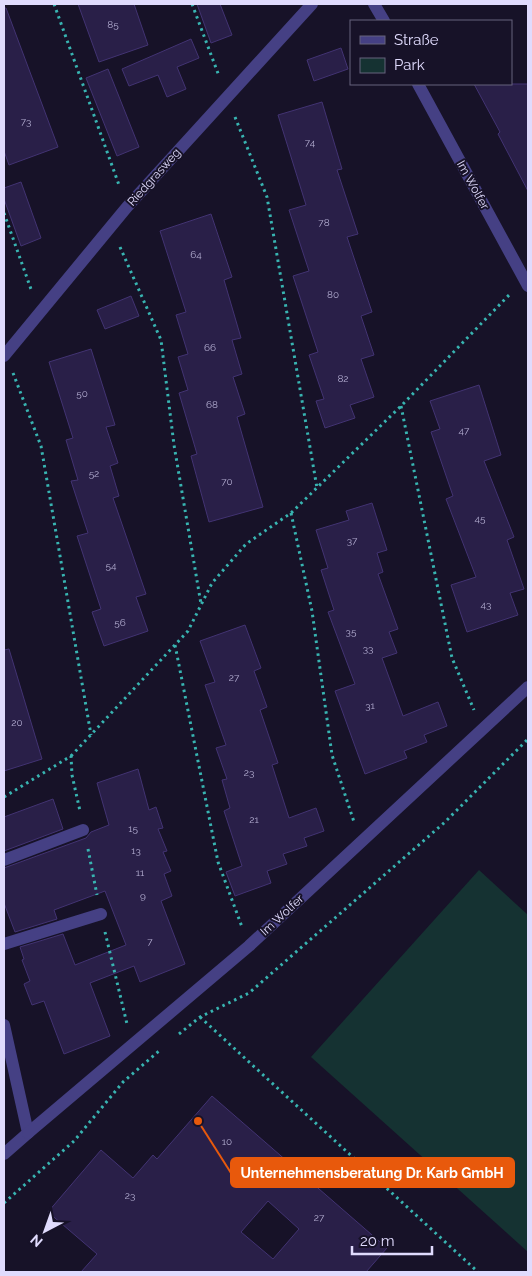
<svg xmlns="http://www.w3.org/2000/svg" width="532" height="1276" font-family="Raleway,sans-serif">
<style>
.green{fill:#153232}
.building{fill:#291f48;stroke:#423372;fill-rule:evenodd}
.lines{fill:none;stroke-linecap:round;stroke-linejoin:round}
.path{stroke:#38b4b1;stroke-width:3;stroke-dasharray:2.5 4;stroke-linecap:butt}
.lane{stroke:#454084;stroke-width:12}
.street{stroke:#454084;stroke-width:12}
.labels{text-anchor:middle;stroke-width:4;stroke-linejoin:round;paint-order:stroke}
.number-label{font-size:10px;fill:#b2acd0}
.street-label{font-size:12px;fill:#e0dbfd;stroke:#171228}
.leader{fill:none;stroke:#e8590c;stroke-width:2}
.callout-dot{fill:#e8590c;stroke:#171228;stroke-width:2}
.callout{fill:#e8590c;stroke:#e8590c;stroke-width:2}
.callout-label{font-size:14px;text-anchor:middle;font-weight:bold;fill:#fff}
</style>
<rect width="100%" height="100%" fill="#171228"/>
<path class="green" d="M479,870l49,45v337l-217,-195z"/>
<g class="building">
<path d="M78,4h56l14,41 -49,17z"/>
<path d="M197,4h23l12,31 -21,8z"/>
<path d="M4,8h2l52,139 -49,18 -5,-14z"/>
<path d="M191,39l8,19 -22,9 9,22 -19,8 -9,-22 -29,11 -7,-17z"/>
<path d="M341,48l7,21 -34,12 -7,-21z"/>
<path d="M108,69l31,78 -22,9 -31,-78z"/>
<path d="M474,84h54v107l-30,-57 2,-2z"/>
<path d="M322,102l20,67 -5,1 21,64 -11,3 25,75 -11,4 13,39 -13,4 13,38 -24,8 5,13 -30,10 -9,-27 8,-2 -15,-44 9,-3 -25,-76 16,-5 -20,-61 17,-5 -28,-90z"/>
<path d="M21,182l20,56 -20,8 -17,-47v-11z"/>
<path d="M211,214l21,63 -8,3 17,58 -9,2 10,34 -9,3 12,37 -8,3 26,90 -54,15 -18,-66 6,-2 -18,-61 9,-3 -10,-33 10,-3 -12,-39 10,-3 -26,-81z"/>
<path d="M131,296l8,20 -34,13 -8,-19z"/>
<path d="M91,349l24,76 -9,2 12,36 -8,3 9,30 -6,2 33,96 -10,3 12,34 -44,15 -12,-34 9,-3 -24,-73 11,-3 -17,-52 7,-1 -12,-40 7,-2 -24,-76z"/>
<path d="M479,385l22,70 -17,6 30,76 -7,3 17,49 -14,4 8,22 -51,17 -16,-47 25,-8 -30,-78 7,-3 -22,-64 9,-3 -10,-28z"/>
<path d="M372,503l15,47 -10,3 6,19 -5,2 20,55 -9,3 8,21 -15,5 21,58 35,-14 9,24 -23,9 3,7 -23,9 3,7 -42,16 -30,-83 20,-7 -27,-72 6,-2 -13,-40 7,-2 -12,-38 33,-10 -3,-9z"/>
<path d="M245,625l16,43 -7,3 13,36 -7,3 18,53 -6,2 17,53 27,-10 8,23 -20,7 3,8 -24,8 4,10 -20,7 4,12 -36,13 -9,-24 16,-6 -18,-55 6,-3 -8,-28 5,-1 -11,-31 10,-3 -21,-60 10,-3 -15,-41z"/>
<path d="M9,649l33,110 -38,12v-121z"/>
<path d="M138,769l11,41 7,-3 7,21 -5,1 9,22 -4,1 8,19 -7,3 8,22 -11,5 24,63 -45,18 -6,-16 -44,17 20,53 -46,18 -20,-53 -12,4 -8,-21 6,-3 -8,-21 2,-1 -4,-12 43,-13 12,31 51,-20 -21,-54 -51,19 3,9 -42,13 -11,-29v-35l82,-30 5,-6 18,-7 -12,-42z"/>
<path d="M53,799l10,30 -59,22v-34z"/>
<path d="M212,1096l175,152 -21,24h-285l16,-18 -49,-42 53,-62 32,28 20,-23 4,4zM268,1201l31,28 -26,30 -32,-27z"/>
</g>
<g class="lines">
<g class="path">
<path d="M54,4l65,181"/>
<path d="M192,4l27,72"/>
<path d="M235,117l32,80 50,291"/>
<path d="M4,213l28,79"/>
<path d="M120,247l41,93 13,105 27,159"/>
<path d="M13,373l28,73 50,289"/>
<path d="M401,406l51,252 22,52"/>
<path d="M291,513l21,98 20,144 22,67"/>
<path d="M175,645l43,217 24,65"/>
<path d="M71,756l117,-125 24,-48 34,-39 45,-31 110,-107 110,-113"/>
<path d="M4,797l67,-41 1,19 8,36"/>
<path d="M88,849l9,46"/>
<path d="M105,932l22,92"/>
<path d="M200,1017l278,255"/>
<path d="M179,1034l21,-17 49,-24 196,-171 83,-83"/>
<path d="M4,1203l70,-62 49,-59 36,-31"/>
</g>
<g class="lane">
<path d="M4,860l79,-30"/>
<path d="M4,944l97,-30"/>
</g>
<g class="street">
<path d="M374,4l10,17"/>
<path d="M418,84l110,202"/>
<path d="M4,356l123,-149 185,-203"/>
<path d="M4,1025l24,108 -24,21"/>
<path d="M28,1133l221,-187 279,-259"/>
</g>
</g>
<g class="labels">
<g class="number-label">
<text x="113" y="28">85</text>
<text x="26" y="125">73</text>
<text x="310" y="146">74</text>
<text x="324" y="226">78</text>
<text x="196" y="258">64</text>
<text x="333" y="298">80</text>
<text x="210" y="351">66</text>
<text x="343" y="382">82</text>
<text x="82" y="397">50</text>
<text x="212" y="408">68</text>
<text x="464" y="434">47</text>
<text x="94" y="477">52</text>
<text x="227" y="485">70</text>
<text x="480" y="522">45</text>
<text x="352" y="544">37</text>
<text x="111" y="569">54</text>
<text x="486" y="608">43</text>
<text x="120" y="626">56</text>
<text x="351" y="635">35</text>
<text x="368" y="652">33</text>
<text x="234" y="681">27</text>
<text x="370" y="709">31</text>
<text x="17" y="726">20</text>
<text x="249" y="776">23</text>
<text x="254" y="823">21</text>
<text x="133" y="832">15</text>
<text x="136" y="854">13</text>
<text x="140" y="876">11</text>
<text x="143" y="899">9</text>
<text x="150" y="945">7</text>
<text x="227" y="1145">10</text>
<text x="130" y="1199">23</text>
<text x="319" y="1221">27</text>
</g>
<g class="street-label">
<text transform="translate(154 177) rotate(-48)" y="4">Riedgrasweg</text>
<text transform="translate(473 185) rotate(61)" y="4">Im Wolfer</text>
<text transform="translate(282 915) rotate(-43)" y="4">Im Wolfer</text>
</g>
</g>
<path class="leader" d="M198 1121L231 1173"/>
<circle class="callout-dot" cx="198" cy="1121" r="5"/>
<rect class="callout" x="231" y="1158" width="283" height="29" rx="5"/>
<g class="callout-label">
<text x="372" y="1178">Unternehmensberatung Dr. Karb GmbH</text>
</g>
<rect width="532" height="1276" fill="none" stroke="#e0dbfd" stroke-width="10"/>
<rect x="350" y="20" width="162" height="65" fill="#171228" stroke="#67627d"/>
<rect x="360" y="36" width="25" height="8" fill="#454084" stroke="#67627d"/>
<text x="394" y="45" font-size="15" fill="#e0dbfd">Straße</text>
<rect x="360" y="58" width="25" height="15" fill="#153232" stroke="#67627d"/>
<text x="394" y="70" font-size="15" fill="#e0dbfd">Park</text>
<g transform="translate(45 1231) rotate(221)" stroke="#171228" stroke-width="4" paint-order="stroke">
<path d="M0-4L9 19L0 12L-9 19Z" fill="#e0dbfd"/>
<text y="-8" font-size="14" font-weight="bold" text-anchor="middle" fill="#e0dbfd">N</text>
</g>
<path d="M352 1246v8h80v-8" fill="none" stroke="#e0dbfd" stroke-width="2.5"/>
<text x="360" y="1246" font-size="15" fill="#e0dbfd" stroke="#171228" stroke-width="4" paint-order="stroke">20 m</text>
</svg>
